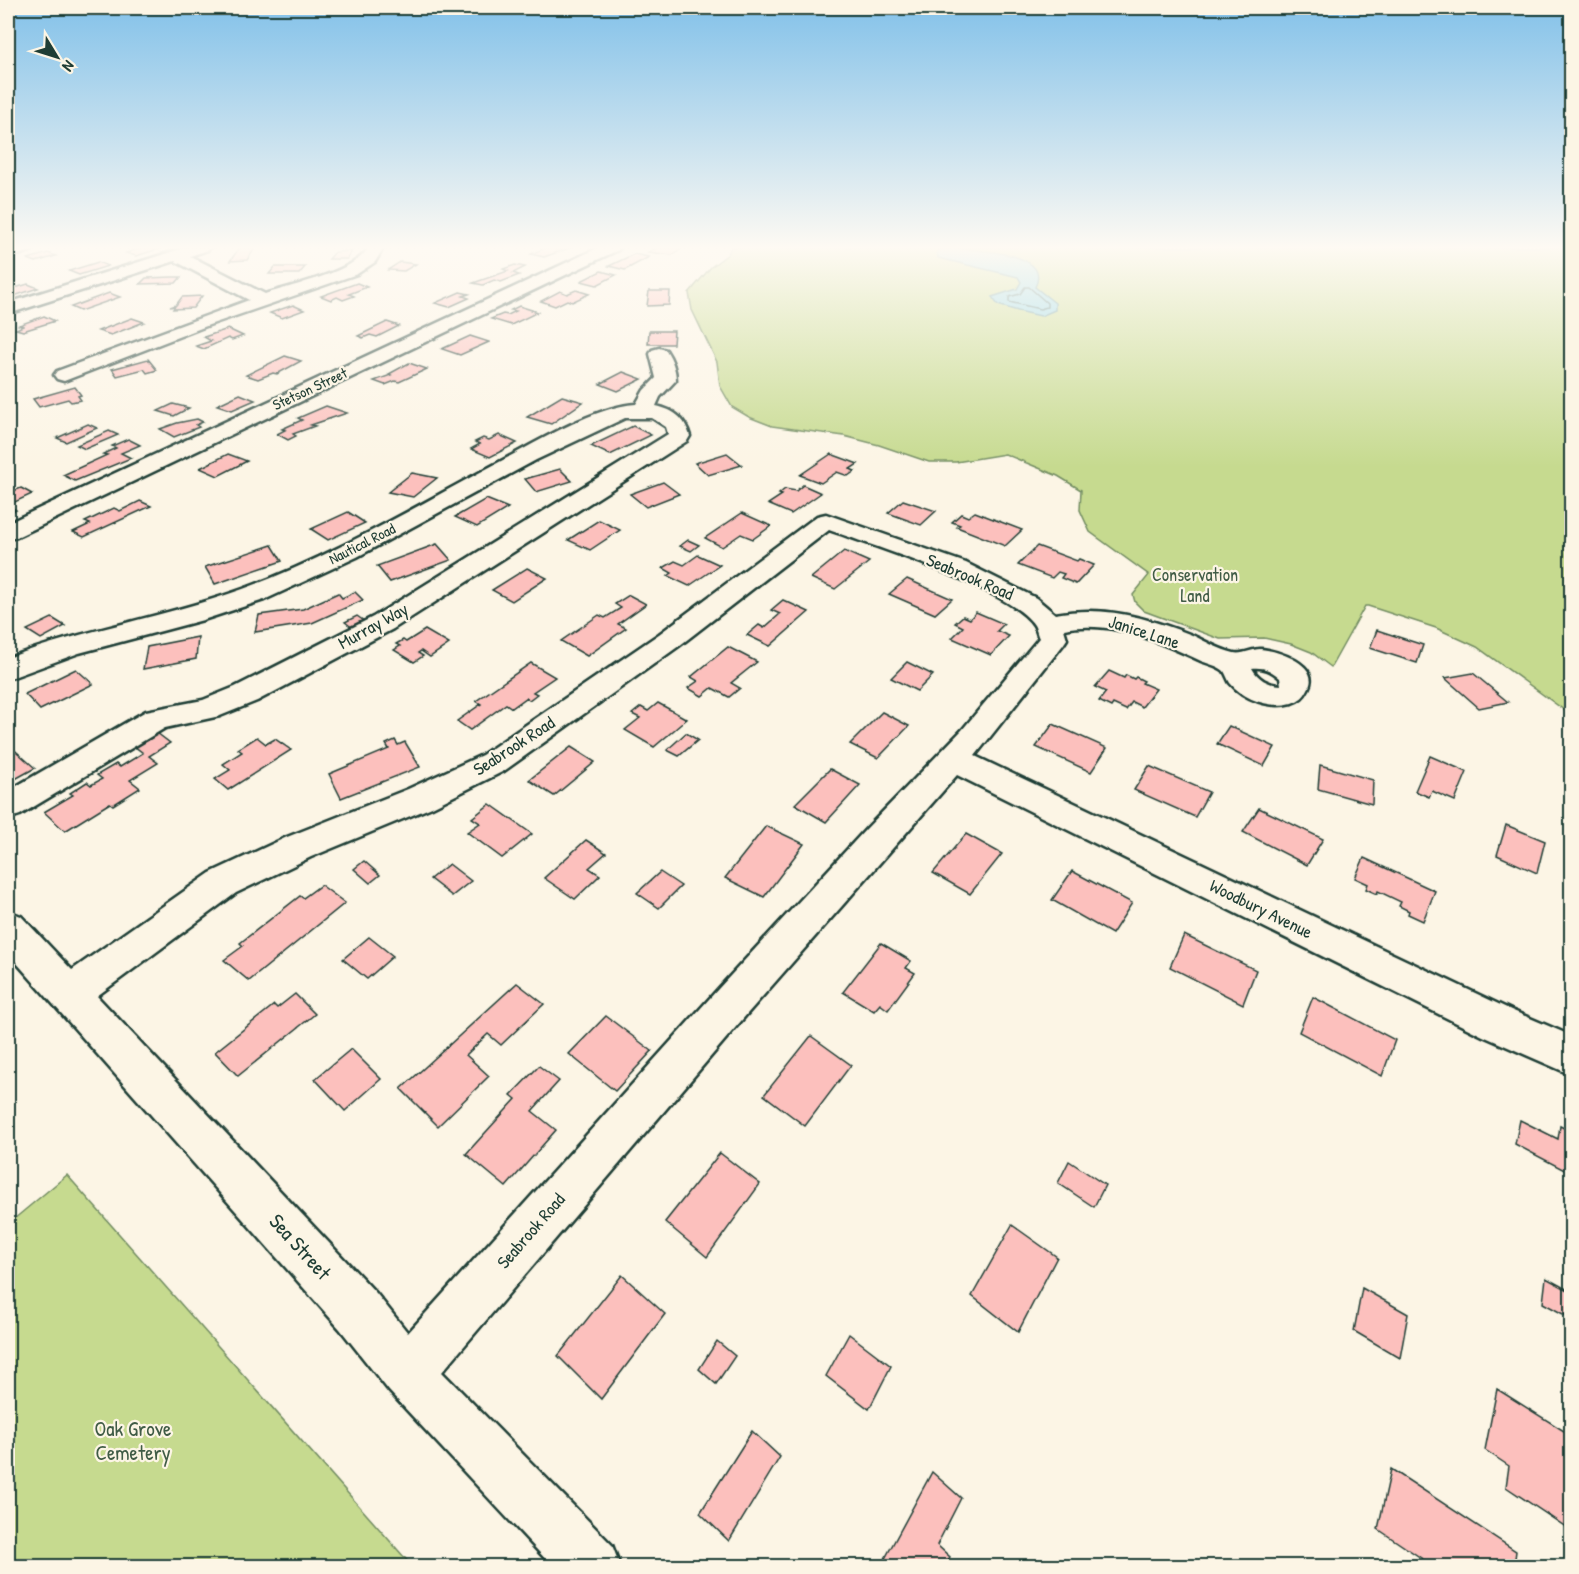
<svg xmlns="http://www.w3.org/2000/svg" width="1579" height="1574" font-family="'Patrick Hand',sans-serif">
<style>
.green{fill:#c6da8f;stroke:#728c62;stroke-width:1.5}
.water{fill:#8ad5ea;stroke:#5f98a1;stroke-width:1.5}
.lines{fill:none;stroke-linecap:round;stroke-linejoin:round}
.shore{stroke:#4a7a7d;stroke-width:1.5}
.building{fill:#fcc0bd;stroke:#1f3d34;stroke-width:1.5}
.minor-casing{stroke:#1f3d34;stroke-width:5}
.minor{fill:#fcf5e5;fill-rule:evenodd}
.labels{text-anchor:middle;stroke-width:4.5;stroke-linejoin:round;paint-order:stroke}
.far-street-label{font-size:15px;fill:#1f3d34;stroke:#fcf5e5}
.park-label{font-size:18px;fill:#405c46;stroke:#fcf5e5}
.street-label{font-size:18px;fill:#1f3d34;stroke:#fcf5e5}
.near-street-label{font-size:21px;fill:#1f3d34;stroke:#fcf5e5}
.near-park-label{font-size:21px;fill:#405c46;stroke:#fcf5e5}
</style>
<rect width="100%" height="100%" fill="#fcf5e5"/>
<filter id="ink" filterUnits="userSpaceOnUse"><feTurbulence type="fractalNoise" baseFrequency=".0167" numOctaves="2"/><feDisplacementMap in="SourceGraphic" scale="12" xChannelSelector="R" yChannelSelector="G"/><feConvolveMatrix kernelMatrix="1 2 1 2 8 2 1 2 1" color-interpolation-filters="sRGB"/></filter>
<g filter="url(#ink)">
<g class="green">
<path d="M731,247h840v468l-94,-68 -41,-19 -68,-22h-3l-34,61 -20,-15 -20,-8 -27,-6 -44,1 -76,-28 -9,-9 -2,-7 16,-20 -59,-43 -10,-22 1,-20 -23,-14 -53,-22 -49,8h-27l-50,-17 -35,-9 -72,-10 -23,-9 -17,-10 -12,-21 -3,-24 -25,-52 -3,-17 22,-26 17,-13z"/>
<path d="M67,1175l345,391h-404v-342z"/>
</g>
<path class="water" d="M956,248c20,3 97,3 79,39l20,16v7l-14,6 -23,-5 -20,-6 -6,-8 25,-8 4,-7 -3,-5 -80,-19 -1,-6 5,-3z"/>
<g class="lines">
<path class="shore" d="M1025,287h4l18,16v4l-7,2 -31,-7v-5l11,-3z"/>
</g>
<g class="building">
<path d="M144,247h21l-29,9 -10,-3z"/>
<path d="M240,247h16l-9,13 -17,1z"/>
<path d="M547,247h25l-28,10 -13,-3z"/>
<path d="M659,247h25l-12,8 -24,-3z"/>
<path d="M352,251l-5,8h-18l6,-7z"/>
<path d="M48,253l8,3 -20,6 -8,-3z"/>
<path d="M634,254l15,3 -24,13 -16,-4z"/>
<path d="M98,262l10,4 -29,9 -10,-4z"/>
<path d="M400,262l16,2 -12,7 -16,-1z"/>
<path d="M515,265l10,2 -12,6 6,2 -18,7 -7,-2 -11,5 -10,-2 35,-12 -5,-2z"/>
<path d="M275,267h30l-6,7h-30z"/>
<path d="M601,271l15,4 -19,10 -16,-4z"/>
<path d="M172,277h9l-5,6 -36,1 6,-6z"/>
<path d="M357,283l10,4 -18,7 5,2 -11,4 -6,-3 -6,3 -10,-4z"/>
<path d="M28,284l10,4 -30,10v-8z"/>
<path d="M576,290l13,4 -17,8 -5,-2 -12,6 -14,-5 19,-10 7,3z"/>
<path d="M649,291h21l-1,14 -22,1z"/>
<path d="M460,292l9,2 -6,2 6,2 -20,9 -14,-4z"/>
<path d="M109,293l11,4 -40,14 -9,-4z"/>
<path d="M202,296l-9,12 -20,1 2,-3 -5,1 6,-2 6,-8z"/>
<path d="M293,305l11,5 -22,8 -12,-5z"/>
<path d="M519,306l19,6 -27,13 -20,-6 12,-5 5,1 8,-4 -5,-1z"/>
<path d="M44,316l11,5 -32,10 -7,-2 7,-3 -4,-1z"/>
<path d="M132,318l12,4 -33,13 -13,-4z"/>
<path d="M387,322l12,4 -22,11 -7,-2 -7,3 -5,-2z"/>
<path d="M228,329l15,7 -11,4 -4,-2 -24,11 -8,-3 15,-5 -7,-4z"/>
<path d="M649,331h25l-1,13h-25z"/>
<path d="M470,336l19,6 -29,13 -18,-6z"/>
<path d="M285,356l16,5 -24,13 -4,-1 -15,6 -12,-4z"/>
<path d="M148,359l9,11 -10,3 -3,-4 -27,7 -5,-7z"/>
<path d="M409,363l18,6 -28,13 -4,-1 -10,4 -11,-4 17,-6 -2,-1z"/>
<path d="M623,372l19,7 -24,12 -18,-7z"/>
<path d="M75,387l6,8 -3,1 3,4 -10,2 -3,-3 -29,8 -6,-8z"/>
<path d="M240,394l15,6 -23,10 -15,-5z"/>
<path d="M562,396l21,6 -32,22 -24,-7z"/>
<path d="M173,404l16,4 -15,8 -16,-5z"/>
<path d="M326,406l21,7 -36,12 4,1 -22,8 3,2 -8,4 -11,-6 8,-4 -3,-1 20,-9 -4,-2z"/>
<path d="M197,419l6,3 -7,3 3,2 -25,10 -14,-8 17,-6z"/>
<path d="M88,424l9,4 -31,14 -9,-4z"/>
<path d="M633,426l18,9 -41,20 -19,-9z"/>
<path d="M109,431l9,4 -33,14 -8,-4z"/>
<path d="M499,435l18,8 -27,14 -19,-8 9,-5 -5,-2 8,-4 6,2z"/>
<path d="M128,439l12,6 -19,8 10,5 -56,23 -12,-6 44,-20 -4,-1 13,-6 -4,-2z"/>
<path d="M727,453l15,12 -34,10 -13,-12z"/>
<path d="M228,454l19,7 -29,15 -18,-8z"/>
<path d="M831,454l27,10 -8,5 5,2 -7,5 -11,-4 -16,11 -21,-8z"/>
<path d="M560,469l12,12 -36,11 -11,-13z"/>
<path d="M412,473l25,5 -24,19 -25,-5z"/>
<path d="M663,482l16,12 -33,13 -16,-13z"/>
<path d="M803,485l18,8 -30,21 -23,-10 14,-9 -3,-1 6,-5 11,2z"/>
<path d="M21,488l11,6 -24,11 8,5 -8,3v-20z"/>
<path d="M486,499l22,9 -31,19 -22,-10z"/>
<path d="M903,500l33,11 -15,14 -33,-12z"/>
<path d="M140,501l11,5 -67,31 -11,-5 17,-8 -5,-2 29,-14 6,3z"/>
<path d="M348,512l17,11 -37,17 -17,-11z"/>
<path d="M975,512l47,18 -17,16 -48,-19 3,-2 -8,-3 9,-8 7,3z"/>
<path d="M742,513l29,13 -18,13 -12,-5 -19,13 -17,-9z"/>
<path d="M599,520l21,10 -30,20 -22,-10z"/>
<path d="M688,540l11,5 -8,6 -11,-5z"/>
<path d="M437,544l14,16 -61,22 -13,-16z"/>
<path d="M272,545l10,16 -67,23 -10,-17z"/>
<path d="M1037,546l40,15 2,-2 15,6 -18,19 -15,-6 3,-4 -6,-2 -6,6 -34,-13z"/>
<path d="M844,551l25,11 -34,27 -24,-11z"/>
<path d="M698,555l22,10 -31,21 -21,-10 4,-3 -9,-5 12,-7 9,4z"/>
<path d="M527,568l20,10 -35,23 -20,-11z"/>
<path d="M907,579l45,20 -17,15 -46,-20z"/>
<path d="M355,592l8,8 -51,23 -57,9 4,-17 44,-6 35,-16 4,5z"/>
<path d="M629,595l17,9 -28,20 8,4 -39,28 -26,-15 38,-26 6,3 16,-10 -6,-4z"/>
<path d="M783,600l26,12 -39,34 -23,-11 12,-10 5,3 16,-14 -9,-4z"/>
<path d="M976,612l28,12 -7,7 12,5 -18,19 -39,-17 11,-11 -8,-4 8,-7 7,3z"/>
<path d="M357,616l10,7 -13,6 -9,-7z"/>
<path d="M52,618l13,8 -24,13 -14,-9z"/>
<path d="M425,630l24,14 -19,13 -9,-6 -3,2 5,3 -9,6 -20,-12 6,-4 -4,-2 7,-4 3,2z"/>
<path d="M1377,630l46,15 -6,18 -47,-15z"/>
<path d="M198,637l-2,22 -53,10 4,-22z"/>
<path d="M728,647l29,15 -26,21 9,5 -11,9 -17,-9 -10,8 -14,-8 10,-7 -7,-4z"/>
<path d="M907,662l26,13 -16,16 -26,-13z"/>
<path d="M531,663l24,14 -22,15 4,2 -8,6 -3,-2 -14,10 -6,-4 -36,26 -13,-9 24,-17 -5,-3z"/>
<path d="M76,669l17,15 -53,26 -15,-16z"/>
<path d="M1109,671l15,7 2,-3 8,4 2,-2 8,4 -2,2 14,6 -14,18 -10,-5 -6,8 -13,-6 -2,3 -12,-6 7,-9 -11,-5z"/>
<path d="M1473,673l35,29 -29,6 -34,-30z"/>
<path d="M658,703l29,16 -33,28 -29,-17 15,-12 -8,-4 9,-7 7,4z"/>
<path d="M882,712l27,14 -31,32 -28,-14z"/>
<path d="M1053,724l54,24 -16,24 -55,-25z"/>
<path d="M1229,726l46,21 -11,19 -47,-22z"/>
<path d="M157,733l13,10 -21,13 9,7 -28,17 10,8 -27,17 -3,-2 -45,28 -21,-19 29,-17 -3,-2 17,-11 4,3 11,-6 -5,-4 19,-11 4,3 23,-14 -9,-7z"/>
<path d="M686,733l12,7 -19,16 -12,-6z"/>
<path d="M257,737l9,7 9,-5 16,11 -63,40 -13,-11 15,-9 -7,-6 19,-12 -4,-3z"/>
<path d="M395,740l3,5 7,-3 15,25 -79,31 -12,-24 60,-25 -3,-5z"/>
<path d="M9,745l26,23 -27,15v-37z"/>
<path d="M571,747l24,15 -41,34 -25,-16z"/>
<path d="M1430,756l37,16 -12,29 -23,-10 -3,6 -14,-6z"/>
<path d="M1320,765l53,15 -1,24 -54,-15z"/>
<path d="M1149,766l60,26 -14,25 -61,-27z"/>
<path d="M830,769l30,16 -34,37 -31,-18z"/>
<path d="M490,804l42,30 -30,24 -35,-26 13,-9 -8,-5z"/>
<path d="M1259,808l64,31 -16,26 -64,-33z"/>
<path d="M1506,825l39,16 -8,32 -40,-18z"/>
<path d="M766,826l38,18 -40,53 -39,-19z"/>
<path d="M966,834l36,20 -32,40 -37,-21z"/>
<path d="M586,840l20,13 -17,15 11,7 -25,24 -31,-21z"/>
<path d="M1364,858l71,33 -12,30 -15,-7 1,-3 -10,-5 2,-4 -23,-11 -1,3 -11,-5 2,-5 -13,-6z"/>
<path d="M364,861l16,14 -10,8 -16,-14z"/>
<path d="M449,864l22,17 -19,15 -22,-17z"/>
<path d="M1072,871l60,32 -20,31 -60,-34z"/>
<path d="M660,872l21,14 -22,22 -22,-15z"/>
<path d="M321,885l24,18 -96,78 -25,-21 19,-14 -3,-3 60,-47 3,2z"/>
<path d="M1184,935l72,35 -13,34 -73,-37z"/>
<path d="M369,937l24,19 -26,23 -24,-20z"/>
<path d="M881,943l30,18 -5,7 9,5 -27,37 -8,-6 -6,7 -31,-19z"/>
<path d="M517,983l27,21 -43,41 -13,-11 -22,21 23,21 -51,50 -37,-37z"/>
<path d="M295,994l20,20 -77,62 -23,-24 59,-47 3,3z"/>
<path d="M1313,997l82,43 -13,36 -83,-44z"/>
<path d="M606,1016l46,35 -37,40 -46,-37z"/>
<path d="M811,1036l40,29 -46,61 -41,-31z"/>
<path d="M351,1049l30,30 -36,32 -30,-32z"/>
<path d="M539,1066l20,15 -27,30 24,19 -50,57 -40,-33 50,-55 -5,-4z"/>
<path d="M1520,1120l38,19 2,-13 12,6v42l-57,-30z"/>
<path d="M720,1153l40,31 -53,73 -42,-35z"/>
<path d="M1069,1161l36,24 -11,22 -36,-24z"/>
<path d="M1012,1225l45,32 -39,75 -46,-36z"/>
<path d="M1568,1236l4,2v22l-6,-3z"/>
<path d="M622,1275l43,39 -64,85 -43,-43z"/>
<path d="M1546,1278l26,14v27l-29,-16z"/>
<path d="M1362,1288l46,26 -8,44 -46,-27z"/>
<path d="M849,1334l42,32 -22,43 -43,-33z"/>
<path d="M717,1341l18,15 -19,28 -17,-15z"/>
<path d="M1497,1389l75,47v95l-66,-44 3,-21 -24,-16z"/>
<path d="M752,1431l28,26 -51,84 -29,-28z"/>
<path d="M1391,1469l125,82 -2,15h-81l-55,-37z"/>
<path d="M932,1472l29,26 -24,47 13,12 -5,9h-64z"/>
</g>
<g class="lines">
<defs>
<g id="minor">
<path d="M11,247h25l-3,3 -25,8v-10z"/>
<path d="M187,247h24l-3,3 -18,6 75,38c22,-7 96,-24 103,-47h16l-9,15 -18,12 -148,51 -145,56 -7,-2 -3,-4 3,-4 192,-71 -74,-39 -167,53v-11z"/>
<path d="M600,247h21l-3,3 -601,287 -9,2v-16z"/>
<path d="M659,348l7,2c6,9 10,20 10,30l-16,17 -4,9c18,4 29,12 34,30l-3,5 -294,188 -136,72 -37,15 -55,12 -145,87 -12,4v-28l138,-80 57,-11 32,-13 138,-70 295,-183 -2,-7 -14,-9h-27l-89,42 -179,97 -93,43 -61,20 -124,33 -71,26v-21c76,-29 158,-41 235,-69 91,-33 175,-84 260,-129 36,-19 94,-54 133,-56l8,-14 12,-12 -6,-24 2,-4z"/>
<path d="M826,514l140,49 70,35 19,16c48,-9 91,3 137,21 13,6 28,15 42,18 8,2 18,-4 26,-4 17,1 62,16 48,40 -4,8 -8,11 -16,14 -21,6 -48,-3 -62,-20 -2,-3 -4,-9 -6,-12 -5,-5 -19,-8 -25,-11 -44,-20 -87,-40 -135,-31l3,10 -4,6 -88,111 536,254 61,26v39l-89,-39 -526,-261 -210,239 -305,358 170,173 8,21h-68l-163,-175 -49,-62 -332,-376v-42l13,5 51,54 138,-97 77,-36 121,-48 74,-34 177,-121 158,-118zM829,530c45,16 181,59 205,95 2,3 3,9 5,13l-77,92 -96,99 -147,159 -311,345 -32,-40 -279,-297 139,-103 75,-36 121,-50 72,-36 175,-125zM1252,668c12,-1 19,2 28,10l1,7c-12,0 -23,-6 -29,-17z"/>
</g>
</defs>
<use href="#minor" class="minor-casing"/>
<use href="#minor" class="minor"/>
</g>
</g>
<linearGradient id="sky" x2="0" y2="1"><stop stop-color="#82c1e9"/><stop offset="0.53" stop-color="#fefaf3"/><stop offset="1" stop-color="#fefaf3" stop-opacity="0"/></linearGradient>
<rect width="1579" height="467" fill="url(#sky)"/>
<g class="labels">
<g class="far-street-label">
<text transform="translate(310 389) rotate(-25)" y="5">Stetson Street</text>
<text transform="translate(362 544) rotate(-27)" y="5">Nautical Road</text>
</g>
<g class="park-label">
<text x="1195" y="581">Conservation<tspan x="1195" dy="21">Land</tspan></text>
</g>
<g class="street-label">
<text transform="translate(970 577) rotate(23)" y="6">Seabrook Road</text>
<text transform="translate(373 626) rotate(-29)" y="6">Murray Way</text>
<text transform="translate(1144 632) rotate(18)" y="6">Janice Lane</text>
<text transform="translate(514 746) rotate(-33)" y="6">Seabrook Road</text>
<text transform="translate(1261 909) rotate(26)" y="6">Woodbury Avenue</text>
<text transform="translate(531 1231) rotate(-49)" y="6">Seabrook Road</text>
</g>
<g class="near-street-label">
<text transform="translate(300 1247) rotate(48)" y="7">Sea Street</text>
</g>
<g class="near-park-label">
<text x="133" y="1436">Oak Grove<tspan x="133" dy="24">Cemetery</tspan></text>
</g>
</g>
<rect width="1579" height="1574" fill="none" stroke="#fcf5e5" stroke-width="30"/>
<rect x="15" y="15" width="1549" height="1544" fill="none" stroke="#1f3d34" stroke-width="2" filter="url(#ink)"/>
<g transform="translate(57 57) rotate(128)" stroke="#fcf5e5" stroke-width="4.5" paint-order="stroke">
<path d="M0-4.5L10 22L0 15L-10 22Z" fill="#1f3d34"/>
<text y="-9" font-size="16" font-weight="bold" text-anchor="middle" fill="#1f3d34">N</text>
</g>
</svg>
